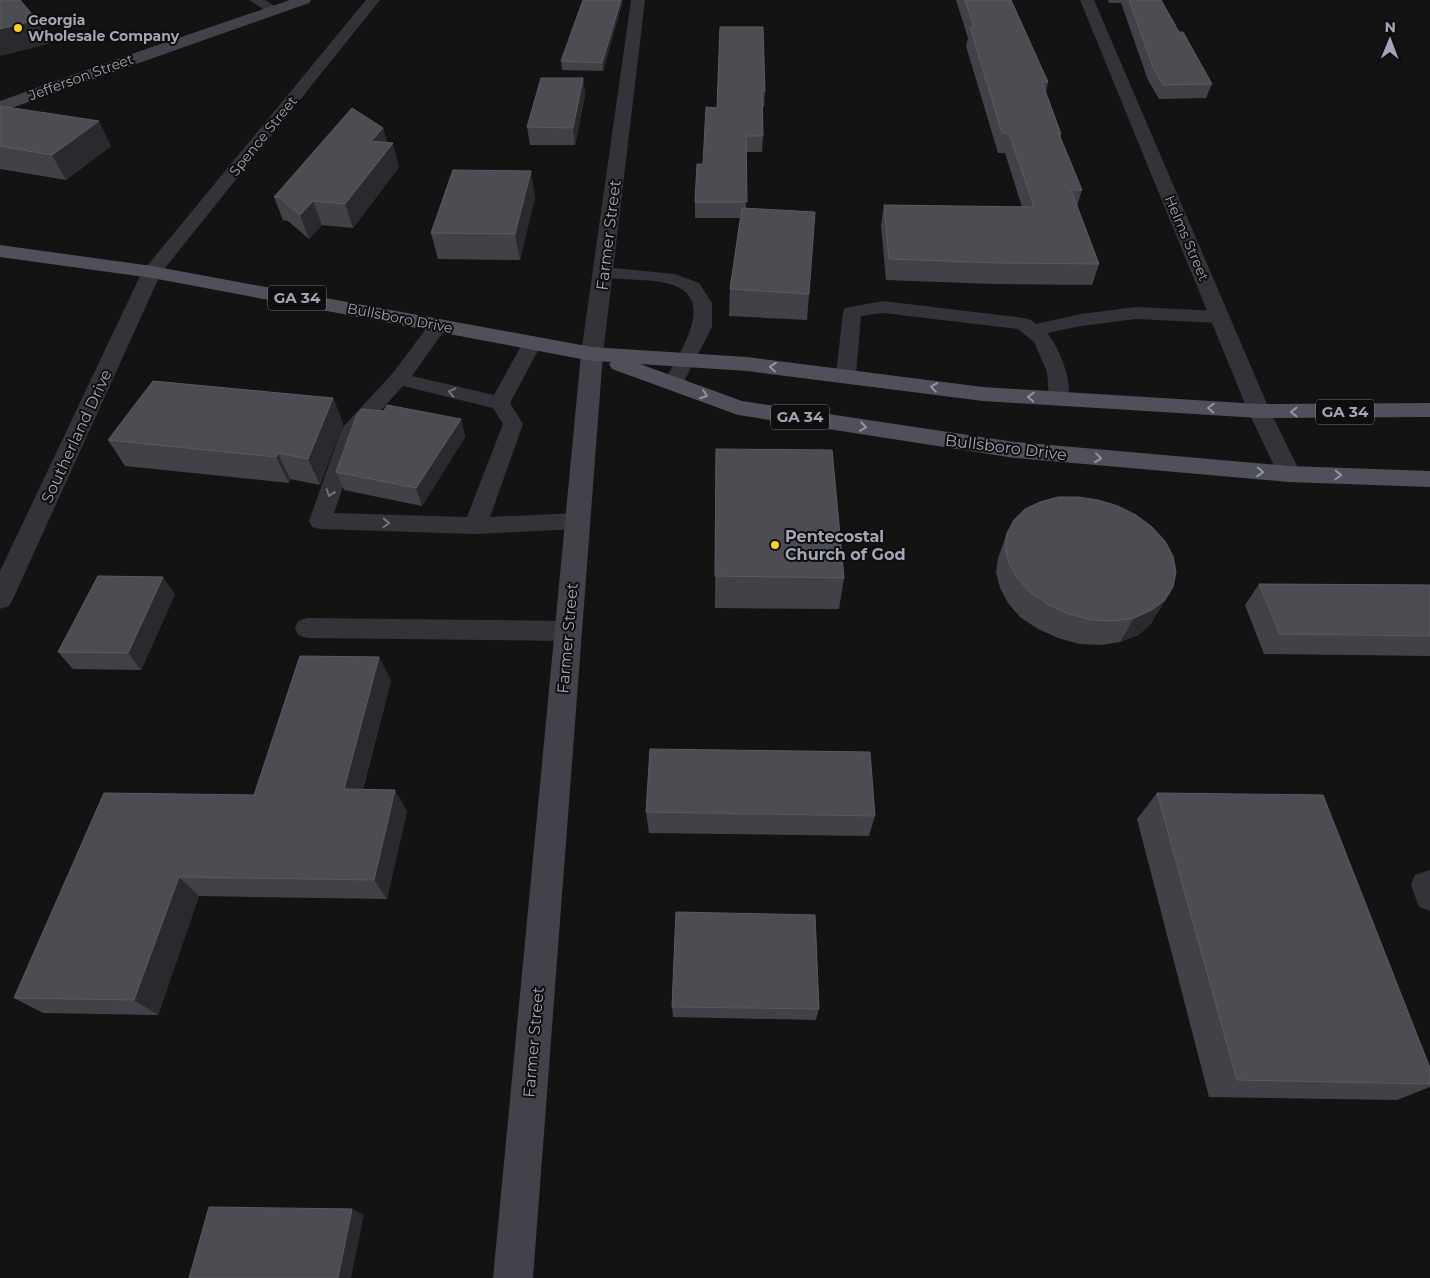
<svg xmlns="http://www.w3.org/2000/svg" width="1430" height="1278" font-family="Montserrat,sans-serif">
<style>
.lines{fill:none;stroke-linecap:round;stroke-linejoin:round}
.lane{fill:#33343a;fill-rule:evenodd}
.street{fill:#33343a;fill-rule:evenodd}
.secondary{fill:#41424a;fill-rule:evenodd}
.primary{fill:#4f5059;fill-rule:evenodd}
.wall{fill:#414247}
.shaded-wall{fill:#2a2a2e}
.building{fill:#4c4c53;stroke:#5a5a63}
.oneway{stroke:#9295a3}
.oneway2{stroke:#71737e}
.poi-dot{fill:#fbd124;stroke:#0e0e0f;stroke-width:2}
.labels{text-anchor:middle;stroke-width:4;stroke-linejoin:round;paint-order:stroke}
.far-poi-label{font-size:14px;font-weight:bold;fill:#a3a6b6;stroke:#0e0e0f;text-anchor:start}
.far-street-label{font-size:14px;fill:#a3a6b6;stroke:#0e0e0f}
.shield{fill:#0e0e0f;stroke:#767884;stroke-width:1}
.shield-label{font-size:15px;font-weight:bold;fill:#a3a6b6}
.street-label{font-size:16px;fill:#a3a6b6;stroke:#0e0e0f}
.poi-label{font-size:16px;font-weight:bold;fill:#a3a6b6;stroke:#0e0e0f;text-anchor:start}
</style>
<rect width="100%" height="100%" fill="#131314"/>
<g class="lines">
<g class="lane">
<path d="M249,0h16l15,10 -1,3h-10z"/>
<path d="M603,267l72,7 24,9 13,20v24l-32,62 -7,1 -7,-1 -3,-5c15,-30 59,-88 3,-101 -23,-5 -47,-2 -69,-7l-3,-4 3,-4z"/>
<path d="M883,301l141,17 7,2 5,4 45,-10 55,-7 84,4 7,2 2,4 -2,4 -7,2 -84,-4 -55,7 -34,7c12,13 29,55 19,70l-7,2 -7,-2 -3,-5 -2,-26 -13,-30 -16,-13 -135,-16 -22,3 -5,59 -3,4 -7,2 -7,-2 -3,-4 7,-63 2,-4z"/>
<path d="M439,319l7,2 2,4 -36,51 82,19 31,-56 7,-2 7,2 3,4 -32,60 13,21 -33,93 87,-4 8,2 3,6 -3,6 -8,2 -102,5 -155,-5 -8,-2 -3,-6 33,-93 50,-54 40,-53zM403,386l90,22 10,16 -36,93 -133,-4 28,-82z"/>
<path d="M307,618l261,3 9,3 3,7 -3,7 -9,3 -261,-3 -9,-3 -3,-7 3,-7z"/>
<path d="M1430,870v41l-11,-4 -8,-22 4,-10z"/>
</g>
<g class="street">
<path d="M366,0h14l-219,273 -148,326 -4,7 -9,3v-38l142,-299z"/>
<path d="M631,0h14l-42,354 -3,5 -8,2 -8,-2 -3,-5z"/>
<path d="M1080,0h14l176,411 31,63 -4,6 -8,2 -8,-2 -33,-69z"/>
</g>
<g class="secondary">
<path d="M290,0h21l-2,3 -309,109v-11l146,-52z"/>
<path d="M592,347l8,2 3,5 -70,924h-40l88,-924 3,-5z"/>
</g>
<path class="primary" d="M0,245l152,21 440,81 155,10 236,30 276,17 171,-1v14l-171,1 -276,-17 -236,-30 -107,-7 102,37 273,41 274,24 141,5v16l-141,-5 -274,-24 -277,-43 -126,-46 -3,-5 2,-2 -19,-1 -440,-83 -152,-21z"/>
</g>
<g class="wall">
<path d="M623,0l-20,71 -41,-1 -1,-9z"/>
<path d="M956,0h55l37,82 -2,10 15,42 -1,3 22,53 -5,16 22,58 -7,21 -98,-1 -108,-4 -5,-55 3,-20 138,2 -17,-54h-7l-32,-107 2,-8z"/>
<path d="M1108,0h53l18,32 33,52 -6,14 -47,1 -11,-19 -27,-77h-12z"/>
<path d="M720,27l45,64 -1,16h-2l1,29 -1,16h-16v56l63,86 -2,26 -78,-4 1,-27 10,-71h-45v-16l8,-38 14,-56z"/>
<path d="M583,78l2,17 -10,50h-45l-3,-18z"/>
<path d="M0,106l111,40 -45,34 -66,-11z"/>
<path d="M383,128l4,14 12,25 -46,61 -31,-3 -13,14 -21,-18 -5,-1 -9,-23z"/>
<path d="M535,197l-15,63 -82,-1 -7,-26z"/>
<path d="M333,398l10,26 -23,61 -30,-6 -1,4 -164,-17 -17,-26z"/>
<path d="M461,419l4,18 -43,69 -78,-16 -8,-18z"/>
<path d="M716,449l128,129 -5,31 -124,-1z"/>
<path d="M1007,533l166,54 -23,38 -12,10 -18,7 -19,3 -21,-1 -22,-6 -20,-9 -18,-12 -12,-14 -8,-15 -4,-16 2,-14z"/>
<path d="M1259,584l171,1v71l-166,-2 -19,-49z"/>
<path d="M175,594l-34,76 -68,-1 -15,-17z"/>
<path d="M379,657l12,24 -28,108 44,22 -20,88 -188,-3 -41,119 -115,-2 -29,-15 240,-203z"/>
<path d="M1157,793l273,275v19l-33,13 -188,-3 -72,-278z"/>
<path d="M646,812l229,4 -6,20 -220,-3z"/>
<path d="M672,1007l147,2 -3,11 -143,-3z"/>
</g>
<g class="shaded-wall">
<path d="M621,0h2l-20,71 -1,-8z"/>
<path d="M37,20l12,24 -49,12v-27z"/>
<path d="M583,78l2,17 -10,50 -2,-17z"/>
<path d="M99,121l12,25 -45,34 -14,-25z"/>
<path d="M383,128l5,21 5,-6 6,24 -46,61 -8,-24 26,-63z"/>
<path d="M531,171l4,26 -15,63 -5,-26z"/>
<path d="M313,201l9,24 -13,14 -9,-24z"/>
<path d="M333,398l10,26 -23,61 -12,-26z"/>
<path d="M461,419l4,18 -43,69 -6,-18z"/>
<path d="M278,453l12,26 -1,4 -13,-26z"/>
<path d="M163,577l12,17 -34,76 -13,-17z"/>
<path d="M1173,587l-23,38 -12,10 -18,7 14,-24z"/>
<path d="M379,657l12,24 -34,129 -13,-21z"/>
<path d="M395,790l12,21 -20,88 -13,-19z"/>
<path d="M179,877l20,19 -41,119 -24,-15z"/>
<path d="M352,1209l12,6 -13,63h-13z"/>
</g>
<g class="building">
<path d="M0,0h20l17,20 -37,9z"/>
<path d="M583,0h38l-19,63 -41,-2z"/>
<path d="M965,0h46l37,82h-6l19,52h-2l23,56h-11l28,74 -99,-1 -111,-4 -5,-54 150,2 -25,-74h-7l-32,-106h4z"/>
<path d="M1129,0h32l18,32h4l29,52 -49,1 -10,-18z"/>
<path d="M720,27h43l2,64h-3l1,45h-17l1,66h-52l2,-38h6l3,-57 11,1z"/>
<path d="M541,78h42l-10,50 -46,-1z"/>
<path d="M0,106l99,15 -47,34 -52,-9z"/>
<path d="M352,108l31,20 -12,13 22,2 -48,61 -32,-3 -13,14 -21,-18h-5z"/>
<path d="M453,170l78,1 -16,63 -84,-1z"/>
<path d="M742,208l73,4 -6,82 -79,-5z"/>
<path d="M153,381l180,17 -25,61 -30,-6 -2,4 -168,-17z"/>
<path d="M387,405l74,14 -45,69 -80,-16 21,-58 5,-5 22,2z"/>
<path d="M716,449l116,1 12,128 -129,-2z"/>
<path d="M1058,497h20l20,3 20,6 18,9 16,12 13,14 8,15 3,16 -3,15 -8,13 -13,10 -18,8 -20,3 -22,-1 -23,-6 -20,-9 -19,-13 -13,-14 -8,-15 -4,-16 2,-14 7,-13 11,-11 15,-7z"/>
<path d="M98,576l65,1 -35,76 -70,-1z"/>
<path d="M1259,584l171,1v51l-150,-2z"/>
<path d="M300,656l79,1 -35,132 51,1 -21,90 -195,-3 -45,123 -120,-2 90,-205 150,2z"/>
<path d="M650,749l220,3 5,64 -229,-4z"/>
<path d="M1157,793l166,2 107,273v16l-193,-4z"/>
<path d="M676,912l139,3 4,94 -147,-2z"/>
<path d="M209,1207l143,2 -14,69h-149z"/>
</g>
<defs><path id="oneway-chevron" d="M-2-3.5L2.5 0L-2 3.5" fill="none" stroke-width="1.6" stroke-linecap="round" stroke-linejoin="round" transform="scale(1.25)"/></defs>
<g class="oneway">
<use href="#oneway-chevron" transform="translate(773 367) rotate(-174)"/>
<use href="#oneway-chevron" transform="translate(934 387) rotate(-172)"/>
<use href="#oneway-chevron" transform="translate(704 395) rotate(20)"/>
<use href="#oneway-chevron" transform="translate(1031 397) rotate(-177)"/>
<use href="#oneway-chevron" transform="translate(1211 408) rotate(-176)"/>
<use href="#oneway-chevron" transform="translate(1294 412) rotate(-180)"/>
<use href="#oneway-chevron" transform="translate(863 427) rotate(9)"/>
<use href="#oneway-chevron" transform="translate(1098 458) rotate(6)"/>
<use href="#oneway-chevron" transform="translate(1260 472) rotate(4)"/>
<use href="#oneway-chevron" transform="translate(1338 475) rotate(2)"/>
</g>
<g class="oneway2">
<use href="#oneway-chevron" transform="translate(452 392) rotate(-167)"/>
<use href="#oneway-chevron" transform="translate(330 493) rotate(109)"/>
<use href="#oneway-chevron" transform="translate(386 523) rotate(2)"/>
</g>
<g class="poi-dot">
<circle cx="18" cy="28" r="5"/>
<circle cx="775" cy="545" r="5"/>
</g>
<g class="labels">
<g class="far-poi-label">
<text x="28" y="25">Georgia<tspan x="28" dy="16">Wholesale Company</tspan></text>
</g>
<g class="far-street-label">
<text transform="translate(81 77) rotate(-20)" y="5">Jefferson Street</text>
<text transform="translate(263 136) rotate(-51)" y="5">Spence Street</text>
<text transform="translate(1187 238) rotate(67)" y="5">Helms Street</text>
<text transform="translate(400 318) rotate(11)" y="5">Bullsboro Drive</text>
</g>
<g class="shield">
<rect x="268" y="285.5" width="58" height="25" rx="4"/>
<rect x="1316" y="399.5" width="58" height="25" rx="4"/>
<rect x="771" y="404.5" width="58" height="25" rx="4"/>
</g>
<g class="shield-label">
<text x="297" y="303">GA 34</text>
<text x="1345" y="417">GA 34</text>
<text x="800" y="422">GA 34</text>
</g>
<g class="street-label">
<text transform="translate(608 235) rotate(-83)" y="6">Farmer Street</text>
<text transform="translate(76 436) rotate(-65)" y="6">Southerland Drive</text>
<text transform="translate(1006 447) rotate(7)" y="6">Bullsboro Drive</text>
<text transform="translate(567 638) rotate(-85)" y="6">Farmer Street</text>
<text transform="translate(533 1042) rotate(-85)" y="6">Farmer Street</text>
</g>
<g class="poi-label">
<text x="785" y="542">Pentecostal<tspan x="785" dy="18">Church of God</tspan></text>
</g>
</g>
<g transform="translate(1390 40) rotate(1)" stroke="#0e0e0f" stroke-width="4" paint-order="stroke">
<path d="M0-4L9 19L0 12L-9 19Z" fill="#a3a6b6"/>
<text y="-8" font-size="14" font-weight="bold" text-anchor="middle" fill="#a3a6b6">N</text>
</g>
</svg>
